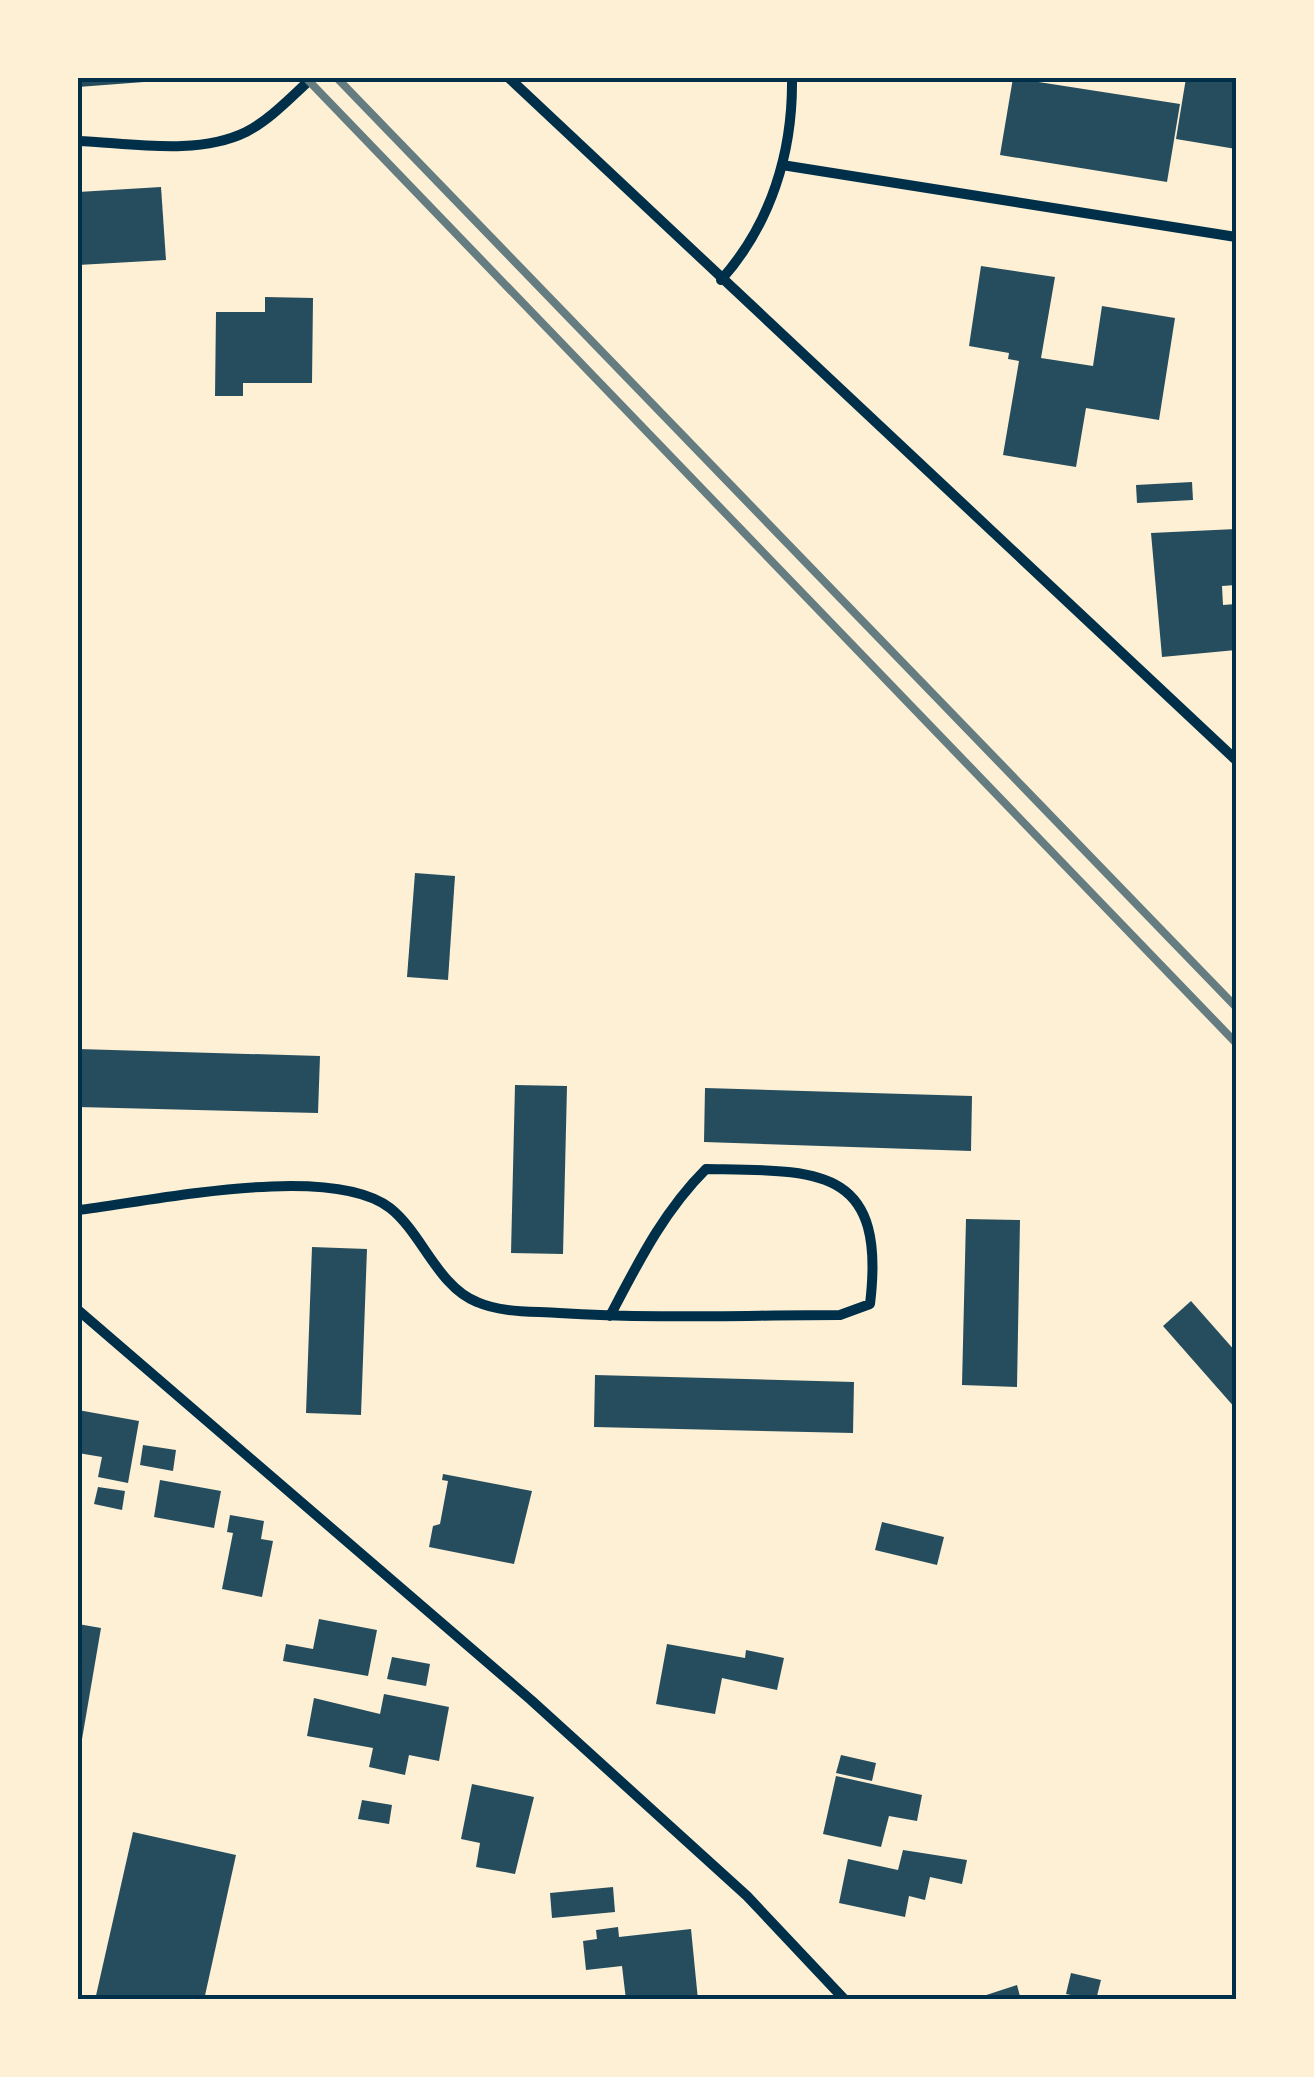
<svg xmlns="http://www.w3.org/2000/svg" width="1314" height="2077" font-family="Signika,sans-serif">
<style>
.building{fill:#264d5e}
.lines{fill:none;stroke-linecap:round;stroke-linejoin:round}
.minor{stroke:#003049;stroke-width:10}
.rail{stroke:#657d81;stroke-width:8}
.neatline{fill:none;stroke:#003049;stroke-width:4}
</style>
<rect width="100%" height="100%" fill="#fdf0d5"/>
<g class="building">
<path d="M78,78h77l2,3 -79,6z"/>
<path d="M1013,78l167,26 -13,78 -167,-27z"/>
<path d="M1186,78h50v71l-60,-10z"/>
<path d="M161,187l5,73 -88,5v-73z"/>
<path d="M981,266l74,11 -14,81 52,8 9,-60 73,12 -16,102 -73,-12 -10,59 -73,-12 16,-94 -11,-2 1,-6 -40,-7z"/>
<path d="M265,297l48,1 -1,85h-69v13h-28l1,-84h49z"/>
<path d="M1192,482l1,18 -56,3 -1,-18z"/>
<path d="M1236,529v56l-14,1 1,19 13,-1v46l-74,7 -11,-124z"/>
<path d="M415,873l40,3 -7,104 -41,-3z"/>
<path d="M78,1049l242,7 -2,57 -240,-6z"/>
<path d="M515,1085l52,1 -4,168 -52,-1z"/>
<path d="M705,1088l267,8 -1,55 -267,-9z"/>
<path d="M966,1219l54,1 -3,167 -55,-2z"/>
<path d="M312,1247l55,2 -6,166 -55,-2z"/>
<path d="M1191,1301l45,51v57l-73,-83z"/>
<path d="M595,1375l259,7 -1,51 -259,-6z"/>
<path d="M78,1410l61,11 -11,62 -30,-6 4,-20 -24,-4z"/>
<path d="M143,1445l33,5 -3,21 -33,-6z"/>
<path d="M443,1474l89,17 -18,73 -85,-17 4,-21 7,-2 8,-43 -6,-1z"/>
<path d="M160,1480l61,11 -7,37 -60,-11z"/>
<path d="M98,1487l27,4 -3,19 -28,-6z"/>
<path d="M230,1515l34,6 -3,18 12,2 -11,56 -40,-8 11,-56 -6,-1z"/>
<path d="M882,1522l62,15 -7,28 -62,-15z"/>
<path d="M319,1619l58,11 -9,46 -85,-15 3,-17 27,5z"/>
<path d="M78,1624l23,4 -20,117h-3z"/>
<path d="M667,1644l78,14 1,-8 38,8 -7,32 -55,-12 -7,36 -59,-10z"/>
<path d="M392,1657l38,7 -4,22 -39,-7z"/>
<path d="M384,1694l65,13 -10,54 -30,-6 -4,20 -36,-8 4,-19 -66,-12 7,-38 66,16z"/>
<path d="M841,1755l35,8 -4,18 -36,-8z"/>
<path d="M836,1776l86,19 -5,26 -28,-5 -8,31 -58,-13z"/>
<path d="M472,1784l62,13 -19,77 -39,-7 4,-24 -19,-4z"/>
<path d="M362,1800l30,5 -3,19 -31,-5z"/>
<path d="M133,1832l103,23 -32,145h-109z"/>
<path d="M903,1850l64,10 -5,24 -32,-7 -5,23 -16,-4 -4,21 -66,-14 9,-44 50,11z"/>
<path d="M613,1887l2,25 -63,6 -2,-25z"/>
<path d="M618,1927l1,10 72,-8 7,71h-72l-4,-34 -36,4 -3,-29 14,-2 -1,-9z"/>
<path d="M1071,1973l30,7 -5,20 -30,-6z"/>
<path d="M1017,1985l4,15h-47v-1z"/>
</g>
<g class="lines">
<g class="minor">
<path d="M509,78l727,682"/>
<path d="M78,141c52,2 119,15 168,-9 25,-13 46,-36 66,-54"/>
<path d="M782,165l454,72"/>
<path d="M721,280c50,-56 72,-128 71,-202"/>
<path d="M78,1210c75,-9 252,-48 312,-2 32,25 48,79 87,94 25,11 55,9 82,11 94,6 188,2 281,2l30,-11c17,-140 -54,-133 -164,-135 -43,43 -68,94 -96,147"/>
<path d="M78,1310l453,390 216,196 98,104"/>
</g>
<g class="rail">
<path d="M306,78l930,965"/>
<path d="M337,78l899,929"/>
</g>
</g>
<rect width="1314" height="2077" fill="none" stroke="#fdf0d5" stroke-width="160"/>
<rect x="80" y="80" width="1154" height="1917" class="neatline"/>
</svg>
